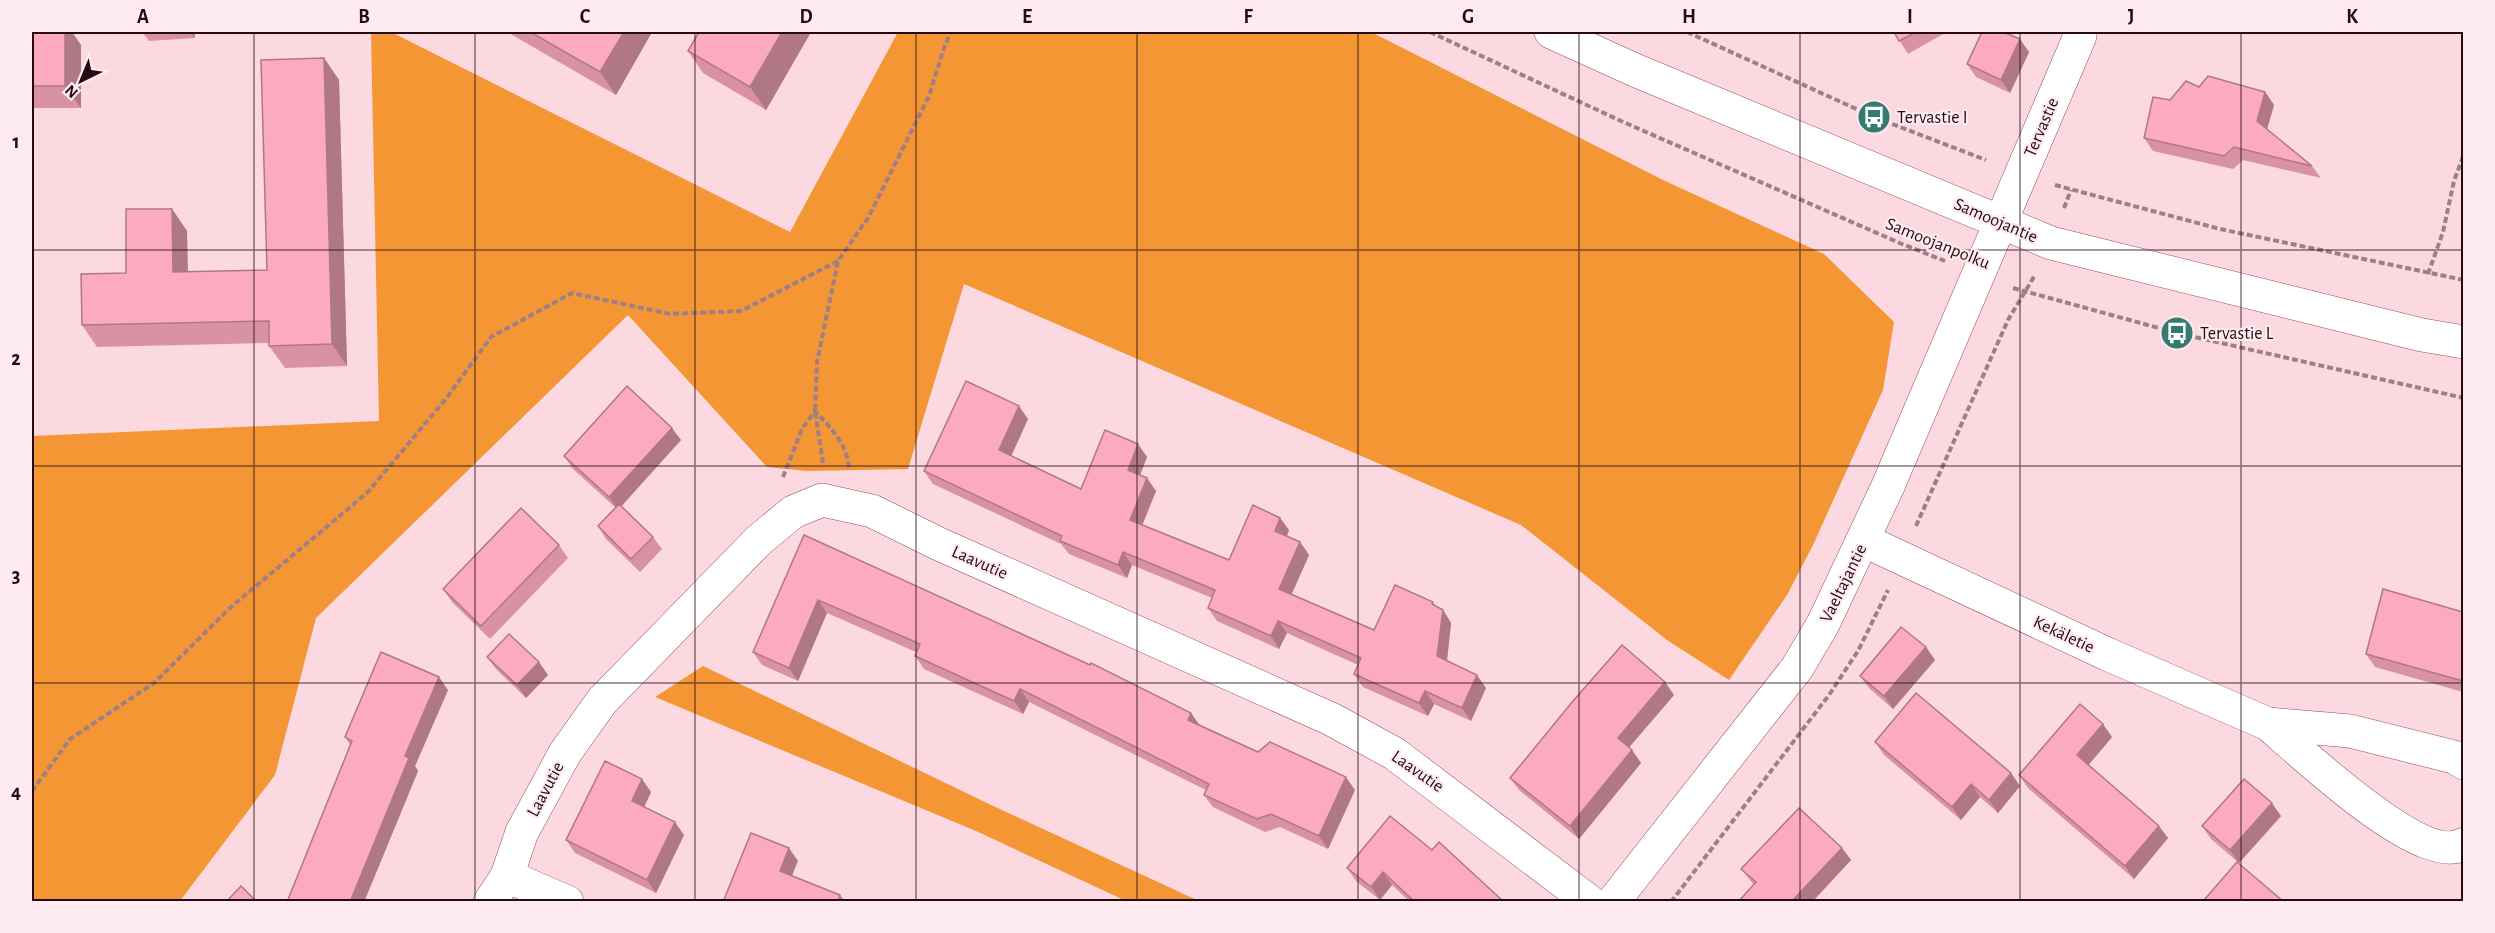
<svg xmlns="http://www.w3.org/2000/svg" width="2495" height="933" font-family="'Alegreya Sans',sans-serif">
<style>
.forest{fill:#f39633}
.lines{fill:none;stroke-linecap:round;stroke-linejoin:round}
.minor-casing{stroke:#944c61;stroke-width:34}
.tertiary-casing{stroke:#944c61;stroke-width:34}
.path{stroke:#9f7f87;stroke-width:4;stroke-dasharray:6 3;stroke-linecap:butt}
.minor{stroke:#fff;stroke-width:33}
.tertiary{stroke:#fff;stroke-width:33}
.wall{fill:#d992a5}
.shaded-wall{fill:#b07786}
.building{fill:#fcaac0;stroke:#b07786;stroke-width:1.5}
.grid{fill:none;stroke:#260a13;stroke-width:1.5;stroke-opacity:0.55}
.labels{text-anchor:middle;stroke-width:4.5;stroke-linejoin:round;paint-order:stroke}
.poi-label{font-size:18px;fill:#260a13;stroke:#fdebef;text-anchor:start}
.street-label{font-size:18px;fill:#260a13;stroke:#fdebef}
.neatline{fill:none;stroke:#260a13;stroke-width:2}
.grid-label{font-size:20px;text-anchor:middle;font-weight:bold;fill:#260a13}
</style>
<rect width="100%" height="100%" fill="#fcd9e1"/>
<g class="forest">
<path d="M371,32h20l399,200 108,-200h473l292,148 161,74 70,68 -11,68 -70,155 -26,50 -58,85 -62,-40 -146,-115 -557,-241 -56,185 -101,2 -40,-4 -139,-152 -312,303 -41,157 -95,126h-148v-465l347,-15z"/>
<path d="M703,666l286,138 210,97h-73l-150,-70 -321,-134z"/>
</g>
<g class="lines">
<defs>
<g id="minor">
<path d="M1863,540l244,114 161,70 82,7 104,26 10,6"/>
<path d="M2268,724c32,27 154,144 196,120"/>
<path d="M507,876l60,26"/>
<path d="M490,902l17,-26 15,-44 43,-79 37,-52 156,-160 35,-29 29,-12 50,11 67,33 392,175 64,35 195,148"/>
<path d="M1613,902l184,-234 26,-44 65,-138 192,-450 -1,-4"/>
</g>
<path id="tertiary" d="M1551,32l86,39 414,172 371,92 42,7"/>
</defs>
<use href="#minor" class="minor-casing"/>
<use href="#tertiary" class="tertiary-casing"/>
<g class="path">
<path d="M1430,32l191,89 281,123 43,17"/>
<path d="M1687,32l187,85 112,43"/>
<path d="M2055,185l165,44 244,51"/>
<path d="M2064,208l7,-18"/>
<path d="M2428,274l15,-42 11,-51 10,-27"/>
<path d="M2013,288l164,45 287,65"/>
<path d="M823,463l-8,-52 2,-49 21,-101 30,-43 61,-122 16,-51 6,-13"/>
<path d="M783,477l19,-48 13,-18c16,17 32,33 34,57"/>
<path d="M1916,526l92,-206 27,-45"/>
<path d="M32,791l38,-52 84,-56 77,-76 136,-114 78,-93 46,-63 81,-44 98,21 71,-3 97,-50"/>
<path d="M1671,902l158,-207 29,-44 30,-61"/>
</g>
<use href="#minor" class="minor"/>
<use href="#tertiary" class="tertiary"/>
</g>
<g class="wall">
<path d="M32,32l49,13v63h-49z"/>
<path d="M142,32h52l1,6 -46,3z"/>
<path d="M507,32h145l-36,63z"/>
<path d="M699,32h112l-45,78 -63,-37 -15,-22z"/>
<path d="M1894,32h50l1,1 -37,21z"/>
<path d="M2029,52l-19,41 -34,-16 -9,-13z"/>
<path d="M324,58l15,22 8,286 -62,2 -16,-22v-3l-172,4 -15,-22 44,-52 46,-64 15,22 1,41 79,-2z"/>
<path d="M2199,87l66,5 9,13 -7,24 45,37 9,12 -78,-18 -10,9 -80,-18 -9,-13 26,-38z"/>
<path d="M1028,419l-17,37 70,33 66,-32 -7,18 16,16 -14,34 87,35 51,-42 9,12 -2,6 13,6 9,13 -17,39 82,36 59,-28 3,5 7,3 8,13 -4,38 39,27 -15,33 -37,-17 -6,12 -65,-29 -9,-13 4,-9 -71,-32 -8,16 -62,-28 -9,-13 4,-10 -80,-33 -5,13 -58,-24 -8,-10 -128,-60 -9,-13z"/>
<path d="M681,440l-60,66 32,31 9,12 -22,23 -34,-33 -8,-13 18,-18 -43,-39 -9,-13z"/>
<path d="M804,535l387,178 9,13 58,26 97,38 -27,59 -48,-22 -15,5 -52,-25 -9,-12 2,-5 -177,-88 -6,12 -99,-45 -9,-13 1,-4 -89,-39 -29,68 -36,-16 -9,-13z"/>
<path d="M559,545l9,13 -78,81 -38,-37 -9,-13z"/>
<path d="M2463,612v80l-88,-25 -9,-13z"/>
<path d="M487,657l61,18 -22,23 -30,-29z"/>
<path d="M1935,660l-42,49 -24,-21 -9,-12z"/>
<path d="M448,690l-33,76 3,5 -54,131h-77l63,-157 -5,-8z"/>
<path d="M1674,695l-45,52 3,3 9,13 -62,76 -60,-49 -9,-12z"/>
<path d="M2112,737l-24,28 80,73 -34,41 -106,-91 -9,-13z"/>
<path d="M1875,742l145,44 -22,27 -18,-16 -19,23 -77,-65z"/>
<path d="M651,792l-7,15 40,28 -28,58 -81,-40 -9,-13z"/>
<path d="M2281,816l-42,47 -28,-24 -9,-13z"/>
<path d="M1842,848l9,12 -39,42h-74l16,-17 -13,-16z"/>
<path d="M1432,850l72,52h-94l-18,-17 -12,15 -24,-19 -9,-13z"/>
</g>
<g class="shaded-wall">
<path d="M65,32h7l9,13v63l-16,-22z"/>
<path d="M190,32h4l1,6z"/>
<path d="M624,32h28l-36,63 -16,-23z"/>
<path d="M782,32h29l-45,78 -16,-23z"/>
<path d="M2020,39l9,13 -19,41 -9,-13z"/>
<path d="M324,58l15,22 8,286 -15,-22z"/>
<path d="M2265,92l9,13 -8,28 -9,-12z"/>
<path d="M172,209l15,22 1,63 -15,-22z"/>
<path d="M1019,406l9,13 -20,44 -9,-13z"/>
<path d="M672,428l9,12 -63,70 -9,-13z"/>
<path d="M1138,444l9,13 -10,26 -9,-13z"/>
<path d="M1147,478l9,13 -17,42 -9,-13z"/>
<path d="M1280,518l9,12 -5,13 -9,-12z"/>
<path d="M1300,542l9,13 -21,47 -9,-13z"/>
<path d="M1123,552l9,13 -5,13 -9,-13z"/>
<path d="M818,600l9,13 -29,68 -9,-13z"/>
<path d="M1443,610l8,13 -5,46 -9,-13z"/>
<path d="M1278,621l9,12 -8,16 -8,-13z"/>
<path d="M1926,647l9,13 -42,49 -9,-13z"/>
<path d="M539,662l9,13 -22,23 -9,-13z"/>
<path d="M1477,675l9,13 -15,33 -9,-13z"/>
<path d="M439,677l9,13 -33,76 3,5 -54,131h-14l55,-146z"/>
<path d="M1665,682l9,13 -48,56 -8,-13z"/>
<path d="M1020,689l9,13 -6,12 -9,-13z"/>
<path d="M1425,691l9,13 -6,12 -9,-13z"/>
<path d="M1191,713l9,13 -12,-6z"/>
<path d="M2103,724l9,13 -26,31 -9,-13z"/>
<path d="M1632,750l9,13 -62,76 -9,-13z"/>
<path d="M2011,773l9,13 -22,27 -9,-13z"/>
<path d="M1346,777l9,13 -27,59 -9,-13z"/>
<path d="M642,779l9,13 -10,22 -9,-13z"/>
<path d="M1971,784l9,13 -19,23 -9,-13z"/>
<path d="M2272,803l9,13 -42,47 -9,-13z"/>
<path d="M675,822l9,13 -28,58 -9,-13z"/>
<path d="M2159,826l9,12 -34,41 -9,-13z"/>
<path d="M789,848l9,13 -9,22 -9,-12z"/>
<path d="M1842,848l9,12 -39,42h-21z"/>
<path d="M1383,872l9,13 -12,15 -9,-13z"/>
<path d="M840,895l5,7h-7z"/>
</g>
<g class="building">
<rect x="32" y="32" width="33" height="54"/>
<path d="M530,32h94l-24,40z"/>
<path d="M699,32h83l-32,55 -62,-36z"/>
<path d="M1894,32h22l-17,9z"/>
<path d="M1982,32h21l17,7 -19,41 -34,-16z"/>
<path d="M324,58l8,286 -63,2v-25l-187,4 -1,-51 45,-1v-64h46l1,63 94,-2 -6,-210z"/>
<path d="M2208,76l57,16 -8,29 55,45 -78,-19 -10,9 -80,-18 9,-41 17,3 16,-19 13,6z"/>
<path d="M966,381l53,25 -20,44 82,39 24,-59 33,14 -10,26 19,8 -17,42 99,40 24,-55 27,13 -5,13 25,11 -21,47 95,41 21,-45 38,17 -1,2 11,6 -6,46 40,19 -15,33 -37,-17 -6,12 -65,-29 7,-16 -83,-37 -7,15 -63,-28 7,-18 -92,-38 -5,13 -58,-24 2,-5 -138,-65z"/>
<path d="M627,386l45,42 -63,69 -45,-41z"/>
<path d="M619,504l34,33 -22,22 -33,-33z"/>
<path d="M521,508l38,37 -78,81 -38,-37z"/>
<path d="M804,535l286,130 1,-2 100,50 -3,7 70,32 12,-10 76,35 -27,59 -48,-22 -14,5 -53,-24 5,-11 -189,-95 -6,12 -99,-45 5,-12 -102,-44 -29,68 -36,-16z"/>
<path d="M2383,589l80,23v69l-97,-27z"/>
<path d="M1901,627l25,20 -42,49 -24,-20z"/>
<path d="M509,634l30,28 -22,23 -30,-28z"/>
<path d="M1622,645l43,37 -47,56 14,12 -62,76 -60,-48 63,-77z"/>
<path d="M381,652l58,25 -34,79 4,2 -59,144h-63l65,-161 -7,-4z"/>
<path d="M1916,693l95,80 -22,27 -18,-16 -19,23 -77,-65z"/>
<path d="M2080,704l23,20 -26,31 82,71 -34,40 -106,-91z"/>
<path d="M605,761l37,18 -10,22 43,21 -28,58 -81,-40z"/>
<path d="M2244,779l28,24 -42,47 -28,-24z"/>
<path d="M1799,808l43,40 -51,54h-53l18,-20 -15,-13z"/>
<path d="M1390,816l42,34 7,-8 65,60h-89l-32,-30 -12,15 -24,-19z"/>
<path d="M751,833l38,15 -9,23 60,24 -2,7h-115z"/>
<path d="M2237,862l47,40h-78l-2,-2z"/>
<path d="M241,886l16,16h-31z"/>
</g>
<path class="grid" d="M254,32v870M475,32v870M695,32v870M916,32v870M1137,32v870M1358,32v870M1579,32v870M1800,32v870M2020,32v870M2241,32v870M32,250h2432M32,466h2432M32,683h2432"/>
<defs>
<symbol id="bus-disc" viewBox="-11 -11 22 22"><circle r="9.5" fill="#357b71" stroke="#fdebef"/><path d="M-5-6H5V4H4V6H2V4H-2V6H-4V4H-5ZM-3.5-4V0h7V-4ZM-3.5 1.2v1.5H-2V1.2ZM2 1.2v1.5H3.5V1.2Z" fill="#fff"/></symbol>
</defs>
<g fill-rule="evenodd">
<use href="#bus-disc" x="1855" y="98" width="38" height="38"/>
<use href="#bus-disc" x="2158" y="314" width="38" height="38"/>
</g>
<g class="labels">
<g class="poi-label">
<text x="1897" y="123">Tervastie I</text>
<text x="2200" y="339">Tervastie L</text>
</g>
<g class="street-label">
<text transform="translate(2041 127) rotate(-67)" y="6">Tervastie</text>
<text transform="translate(1996 220) rotate(23)" y="6">Samoojantie</text>
<text transform="translate(1938 243) rotate(22)" y="6">Samoojanpolku</text>
<text transform="translate(980 562) rotate(24)" y="6">Laavutie</text>
<text transform="translate(1843 583) rotate(-64)" y="6">Vaeltajantie</text>
<text transform="translate(2064 634) rotate(25)" y="6">Kekäletie</text>
<text transform="translate(1418 771) rotate(35)" y="6">Laavutie</text>
<text transform="translate(545 789) rotate(-62)" y="6">Laavutie</text>
</g>
</g>
<rect width="2495" height="933" fill="none" stroke="#fdebef" stroke-width="66"/>
<g transform="translate(81 81) rotate(223)" stroke="#fdebef" stroke-width="4.5" paint-order="stroke">
<path d="M0-4.5L10 22L0 15L-10 22Z" fill="#260a13"/>
<text y="-9" font-size="16" font-weight="bold" text-anchor="middle" fill="#260a13">N</text>
</g>
<rect x="33" y="33" width="2429" height="867" class="neatline"/>
<g class="grid-label">
<text x="143" y="23">A</text>
<text x="364" y="23">B</text>
<text x="585" y="23">C</text>
<text x="806" y="23">D</text>
<text x="1027" y="23">E</text>
<text x="1248" y="23">F</text>
<text x="1468" y="23">G</text>
<text x="1689" y="23">H</text>
<text x="1910" y="23">I</text>
<text x="2131" y="23">J</text>
<text x="2352" y="23">K</text>
<text x="16" y="148">1</text>
<text x="16" y="365">2</text>
<text x="16" y="582">3</text>
<text x="16" y="798">4</text>
</g>
</svg>
